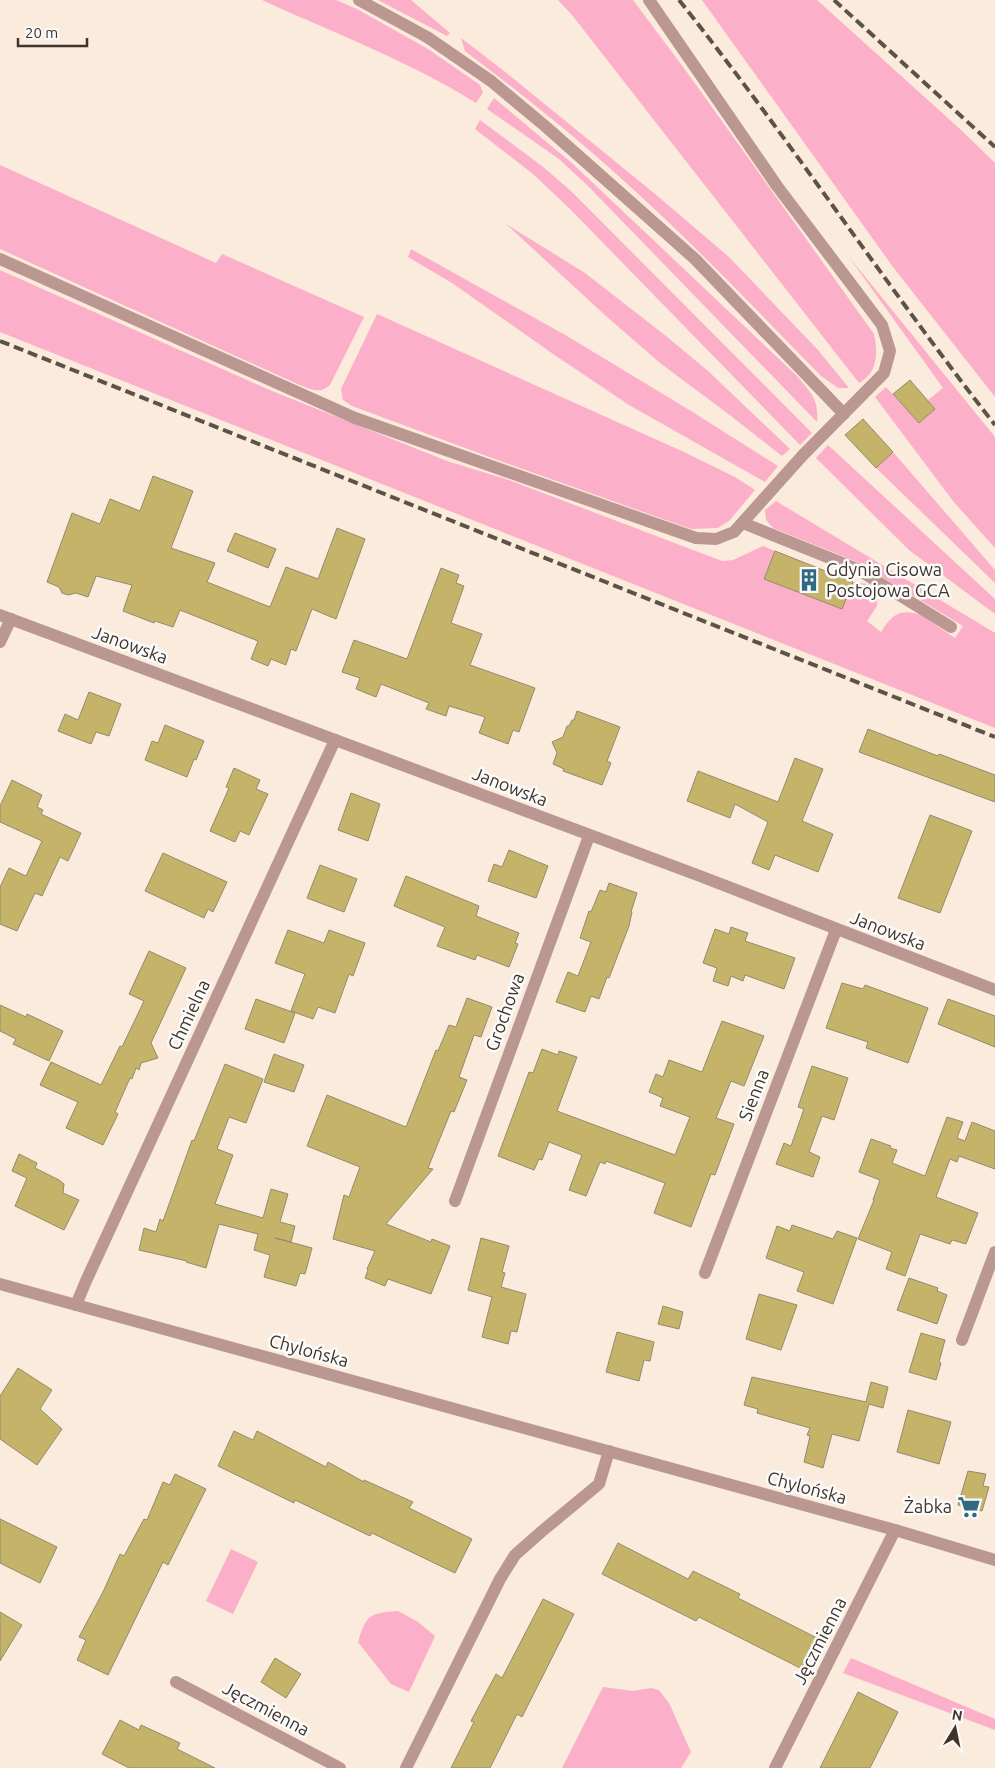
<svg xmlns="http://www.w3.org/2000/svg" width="995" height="1768" font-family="Ubuntu,sans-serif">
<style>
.green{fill:#fcafc8}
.building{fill:#c4b369;stroke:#928b6d}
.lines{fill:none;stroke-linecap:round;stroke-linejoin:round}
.minor{stroke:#ba9790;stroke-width:12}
.rail{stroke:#5d5248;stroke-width:4;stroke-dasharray:10 5;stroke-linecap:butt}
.labels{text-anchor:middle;stroke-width:5;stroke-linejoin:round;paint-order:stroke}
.poi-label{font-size:18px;fill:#3f342b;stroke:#fbfbfb;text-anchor:start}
.street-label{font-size:18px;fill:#3f342b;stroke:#fbfbfb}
</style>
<rect width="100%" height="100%" fill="#fbebdc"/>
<g class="green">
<path d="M262,0h74l21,9 71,40 52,36 3,8 -7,10c-67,-42 -142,-70 -214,-103z"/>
<path d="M378,0h33l39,33 -3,3z"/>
<path d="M558,0h75l56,75 185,259c4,18 4,39 -15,49l-287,-368z"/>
<path d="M702,0h115l143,129 35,34v234l-102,-130z"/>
<path d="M461,38l43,33 150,122 75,64 89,93 31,38h-11l-17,-12c-62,-63 -122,-127 -186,-185 -54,-50 -112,-96 -170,-140z"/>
<path d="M494,98l79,66 224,212c14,17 22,23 20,46l-229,-236 -29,-27 -72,-50z"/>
<path d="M480,120l62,46 29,25 241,242 -12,12 -230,-236 -37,-35 -58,-45z"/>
<path d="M0,165l216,98 6,-9 142,63 -34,68c-11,9 -16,5 -28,1l-302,-137z"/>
<path d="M506,224l79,49 81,63 42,35 82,78 -8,7 -51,-40 -71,-53 -54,-47z"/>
<path d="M411,249l156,87 124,75 87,55 -13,16 -136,-77 -73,-49 -104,-73 -44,-26z"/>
<path d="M849,257l146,180v111l-42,-47 -78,-104 11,-10 33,36 16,-14 -7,-9 15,-12z"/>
<path d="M0,270l272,121 175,70 62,19 213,81 11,-1 30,-14 12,5 -11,28 78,30 11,-27 15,2 10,7 -1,15 -10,15 14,11c11,-17 18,-24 40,-17l34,23 8,-12 -106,-64 -84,-34 -7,-8 -1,-10 11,-9 219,132v95l-995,-396z"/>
<path d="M377,314l307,138 51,25 20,13 -26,31 -11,7 -27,1 -199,-71 -140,-52 -9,-6 -2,-11z"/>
<path d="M828,445l167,154v15l-86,-64 -93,-92z"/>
<path d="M893,452l102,118v13l-119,-115z"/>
<path d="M231,1549l27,13 -25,52 -27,-13z"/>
<path d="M398,1611l20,11 17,14 -26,56 -18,-8 -33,-42c8,-27 11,-29 40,-31z"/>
<path d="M851,1658l144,61v11l-152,-57z"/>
<path d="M603,1687l30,4 18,-3 8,2 10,13 22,49 -10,16h-119z"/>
</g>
<g class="building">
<path d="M910,380l25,29 -16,14 -26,-29z"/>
<path d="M863,419l30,33 -17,16 -31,-33z"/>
<path d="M153,476l40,15 -22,57 44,15 -8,19 63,25 16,-40 32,12 19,-51 28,11 -29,80 -24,-10 -16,42 -5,-2 -5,16 -15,-6 -3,7 -17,-7 7,-18 -78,-31 -7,17 -18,-6 -1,2 -31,-12 9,-26 -36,-9 -8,21 -12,-4 -8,2 -6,-2 -3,-6 -12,-5 25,-69 28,11 10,-25 30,12z"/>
<path d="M235,533l41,16 -8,19 -41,-17z"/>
<path d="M775,551l78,31 -11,27 -78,-30z"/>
<path d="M441,568l18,7 -3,8 8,3 -13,37 31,11 -12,31 65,23 -16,44 -6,-2 -5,14 -29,-11 6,-16 -36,-11 -3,10 -20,-7 3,-6 -48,-19 -5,13 -20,-8 4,-11 -18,-6 12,-32 53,19z"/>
<path d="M89,692l32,12 -12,32 -13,-4 -5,12 -33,-13 7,-17 13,6z"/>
<path d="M577,711l43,16 -13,34 4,2 -9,22 -39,-14 1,-2 -11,-5 4,-11 -5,-11 11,-5 4,-11h2l3,-6h2z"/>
<path d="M165,725l39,16 -8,19 -2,-1 -7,18 -42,-17 7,-19 6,2z"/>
<path d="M868,729l70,27 1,-2 56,21v27l-136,-50z"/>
<path d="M795,758l28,11 -21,52 31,13 -15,38 -43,-17 -6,15 -17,-7 16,-41 -33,-18 -5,14 -43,-17 11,-30 80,31z"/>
<path d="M234,768l26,12 -4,9 12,5 -19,41 -9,-4 -5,11 -25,-11 19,-43 -3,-1z"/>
<path d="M12,780l30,15 -5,12 6,3 -2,4 40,19 -13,28 -8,-4 -18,39 -7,-3 -18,38 -17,-7v-37l9,-19 17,8 16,-35 -42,-19v-16z"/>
<path d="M351,793l29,11 -12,37 -30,-11z"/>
<path d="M930,815l42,16 -32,82 -42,-15z"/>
<path d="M509,850l39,16 -12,32 -48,-17 6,-17 8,3z"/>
<path d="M163,853l64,29 -14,30 -5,-3 -4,9 -59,-27z"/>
<path d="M320,865l37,14 -13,33 -37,-14z"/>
<path d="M406,876l73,30 -3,10 43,17 -4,10 3,1 -9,23 -32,-12 -2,5 -38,-14 8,-19 -51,-21z"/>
<path d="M609,883l28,10 -6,19h1l-3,14 -20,52 -2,-1 -8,22 -8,-3 -6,16 -29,-10 12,-30 10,4 13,-34 -11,-4 9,-27 2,1 9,-22 6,2z"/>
<path d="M731,927l17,6 -3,8 50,17 -11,31 -39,-14 -2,6 -12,-5 -3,10 -15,-5 4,-13 -14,-5 12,-34 14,5z"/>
<path d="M288,930l36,13 5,-13 36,13 -12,33 -4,-2 -14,39 -17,-6 -5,12 -22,-8 14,-37 -30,-11z"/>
<path d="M149,951l37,17 -35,75 7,15 -17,5 -2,7 -3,-2 -4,11 -2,-1 -15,34 3,2 -15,31 -37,-17 12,-26 -38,-17 11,-23 50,23 19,-39 2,1 22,-46 -15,-7z"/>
<path d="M842,983l21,6 2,-4 63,23 -20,55 -42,-15 2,-6 -42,-14z"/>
<path d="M467,998l25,9 -11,30 -7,-2 -15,42 8,3 -13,32 -3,-1 -23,57 5,1 -47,55 45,18 1,-3 18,7 -19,48 -43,-15 -3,7 -20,-8 3,-8 -1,-1 8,-18 -42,-12 11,-44 5,2 11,-30 -53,-21 20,-51 79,32 30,-77 2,1 11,-26 7,2z"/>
<path d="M256,999l39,14 -11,30 -39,-14z"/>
<path d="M948,999l47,17v31l-57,-23z"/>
<path d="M0,1005l26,12 1,-3 36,17 -14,30 -36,-17 3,-5 -16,-8z"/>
<path d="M722,1021l42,15 -20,50 -13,-5 -15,37 18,6 -19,51 -4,-1 -20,53 -37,-14 11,-30 -59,-22 -1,3 -5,-2 -14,34 -17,-6 13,-35 -33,-13 -7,18 -3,-1 -5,11 -36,-14 31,-84 4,1 9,-24 16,6 1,-4 18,6 -20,54 118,44 15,-38 -30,-11 3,-8 -14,-6 7,-18 7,3 6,-17 33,12z"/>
<path d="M274,1054l30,11 -10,27 -30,-10z"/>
<path d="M225,1064l38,15 -17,44 -17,-6 -12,32 16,6 -18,49 48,14 8,-29 17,5 -8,28 15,4 -4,16 -16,-4 37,10 -7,26 -5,-1 -4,13 -32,-9 6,-22 -16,-5 4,-16 -39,-10 -13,44 -20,-6 1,-1 -48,-11 5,-22 12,4 4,-13 3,2 29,-81 2,1z"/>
<path d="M812,1066l36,12 -14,42 -12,-4 -13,36 11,5 -7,20 -37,-13 8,-21 7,3 13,-37 -6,-2z"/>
<path d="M947,1117l16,5 -6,16 8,3 7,-19 23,9v38l-36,-13 -2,6 -7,-3 -14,38 42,16 -12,31 -14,-4 -2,4 -30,-10 -15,42 -19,-7 6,-17 -34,-13 16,-39h-1l7,-20 -21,-8 12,-33 20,7 -1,2 7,2 -5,13 33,13z"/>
<path d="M19,1154l18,9 -2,5 24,12 5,4 -1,9 16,7 -15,30 -49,-24 12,-28 -15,-7z"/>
<path d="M792,1225l41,14 4,-8 20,7 -24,66 -36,-13 7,-19 -38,-14 11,-32 13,5z"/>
<path d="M481,1238l28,8 -7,26 3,1 -4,14 25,7 -9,38 -6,-1 -3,13 -26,-7 10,-40 -24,-7z"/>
<path d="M909,1278l29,10 -1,3 10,4 -10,29 -40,-14z"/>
<path d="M759,1294l38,11 -16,45 -35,-11z"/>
<path d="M663,1306l20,6 -4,17 -21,-5z"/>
<path d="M617,1332l37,10 -4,19 -6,-1 -5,21 -33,-9z"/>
<path d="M921,1333l24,7 -6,22 2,1 -5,17 -27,-8z"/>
<path d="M18,1368l34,22 -12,19 22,20 -25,36 -37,-26v-43z"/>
<path d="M752,1377l114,25 5,-20 17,5 -5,21 -14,-4 -10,37 -27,-7 -9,34 -19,-6 6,-26 -3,-1 3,-7 -53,-15 1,-4 -14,-4z"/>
<path d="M908,1410l43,12 -12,42 -42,-12z"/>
<path d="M234,1431l19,9 4,-9 69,36 2,-5 36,20v-2l49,22 -4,6 63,31 -17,34 -83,-40 -2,3 -75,-36 -1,3 -76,-37z"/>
<path d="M968,1471l18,3 -3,12 6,1 -7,24 -24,-6z"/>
<path d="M175,1474l31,15 -38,76 -5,-3 -55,113 -31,-15 9,-20 -7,-3 24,-45 17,-38 4,2 20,-37 3,1 16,-38 7,3z"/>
<path d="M0,1519l57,28 -17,36 -40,-20z"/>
<path d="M618,1543l70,36 5,-8 47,23 -2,4 79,40 -15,31 -103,-52 -3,4 -94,-47z"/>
<path d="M543,1599l31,15 -52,103 -5,-3 -27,54h-39l23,-46 -3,-1 25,-47 6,4z"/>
<path d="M0,1612l22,13 -22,36z"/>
<path d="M275,1658l26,16 -15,24 -25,-16z"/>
<path d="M858,1692l40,20 -28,56h-50z"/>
<path d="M120,1720l19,10 2,-5 39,18 -3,6 38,19h-86l-27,-14z"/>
</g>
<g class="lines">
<g class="minor">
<path d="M359,0l68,37 64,44 54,45 150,133 149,155"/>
<path d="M0,259l355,159 341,120 20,1 18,-7 69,-77 81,-82 6,-22 -8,-26 -105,-139 -128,-186"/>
<path d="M743,523l114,46 94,58"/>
<path d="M0,615l700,261 295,114"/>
<path d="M0,642l11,-23"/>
<path d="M455,1201l134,-365"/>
<path d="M705,1273l131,-343"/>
<path d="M0,1284l895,246 100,30"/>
<path d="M76,1305l10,-24 249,-541"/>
<path d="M962,1340l33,-88"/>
<path d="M176,1682l164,86"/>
<path d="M406,1768l94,-189 15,-24 26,-23 58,-48 10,-33"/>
<path d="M775,1768l120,-238"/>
</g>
<g class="rail">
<path d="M679,0c110,138 207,286 316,425"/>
<path d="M834,0l161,147"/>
<path d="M0,341l995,396"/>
</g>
</g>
<defs>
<symbol id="building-bare" viewBox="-9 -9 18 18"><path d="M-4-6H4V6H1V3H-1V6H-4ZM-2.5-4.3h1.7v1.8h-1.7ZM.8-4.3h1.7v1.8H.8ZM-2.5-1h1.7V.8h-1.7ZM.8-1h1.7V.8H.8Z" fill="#2f6982" stroke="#fbfbfb" stroke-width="2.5" paint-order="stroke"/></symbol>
<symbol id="supermarket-bare" viewBox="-9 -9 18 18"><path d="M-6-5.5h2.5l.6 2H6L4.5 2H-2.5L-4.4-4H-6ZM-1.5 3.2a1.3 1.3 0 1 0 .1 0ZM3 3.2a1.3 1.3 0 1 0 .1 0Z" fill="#2f6982" stroke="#fbfbfb" stroke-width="2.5" paint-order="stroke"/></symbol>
</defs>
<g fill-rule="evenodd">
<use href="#building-bare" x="793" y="564" width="32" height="32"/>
<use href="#supermarket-bare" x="953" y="1491" width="32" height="32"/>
</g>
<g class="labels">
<g class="poi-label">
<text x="826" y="576">Gdynia Cisowa<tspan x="826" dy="21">Postojowa GCA</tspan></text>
<text x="952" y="1513" text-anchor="end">Żabka</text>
</g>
<g class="street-label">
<text transform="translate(130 645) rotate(20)" y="6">Janowska</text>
<text transform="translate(510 787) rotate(21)" y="6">Janowska</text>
<text transform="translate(888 931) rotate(21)" y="6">Janowska</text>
<text transform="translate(505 1012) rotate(-70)" y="6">Grochowa</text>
<text transform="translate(189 1015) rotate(-65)" y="6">Chmielna</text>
<text transform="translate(754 1095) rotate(-69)" y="6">Sienna</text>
<text transform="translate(309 1351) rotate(15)" y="6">Chylońska</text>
<text transform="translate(807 1488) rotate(15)" y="6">Chylońska</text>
<text transform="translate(820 1641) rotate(-63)" y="6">Jęczmienna</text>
<text transform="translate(266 1709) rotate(28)" y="6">Jęczmienna</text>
</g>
</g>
<g transform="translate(955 1728) rotate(10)" stroke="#fbfbfb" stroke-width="4" paint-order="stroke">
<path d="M0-4L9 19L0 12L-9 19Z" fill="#3f342b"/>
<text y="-8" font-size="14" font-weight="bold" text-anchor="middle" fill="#3f342b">N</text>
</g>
<path d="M18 38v8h69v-8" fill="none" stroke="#3f342b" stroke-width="2.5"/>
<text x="25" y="38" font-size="15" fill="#3f342b" stroke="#fbfbfb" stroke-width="4" paint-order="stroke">20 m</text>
</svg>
